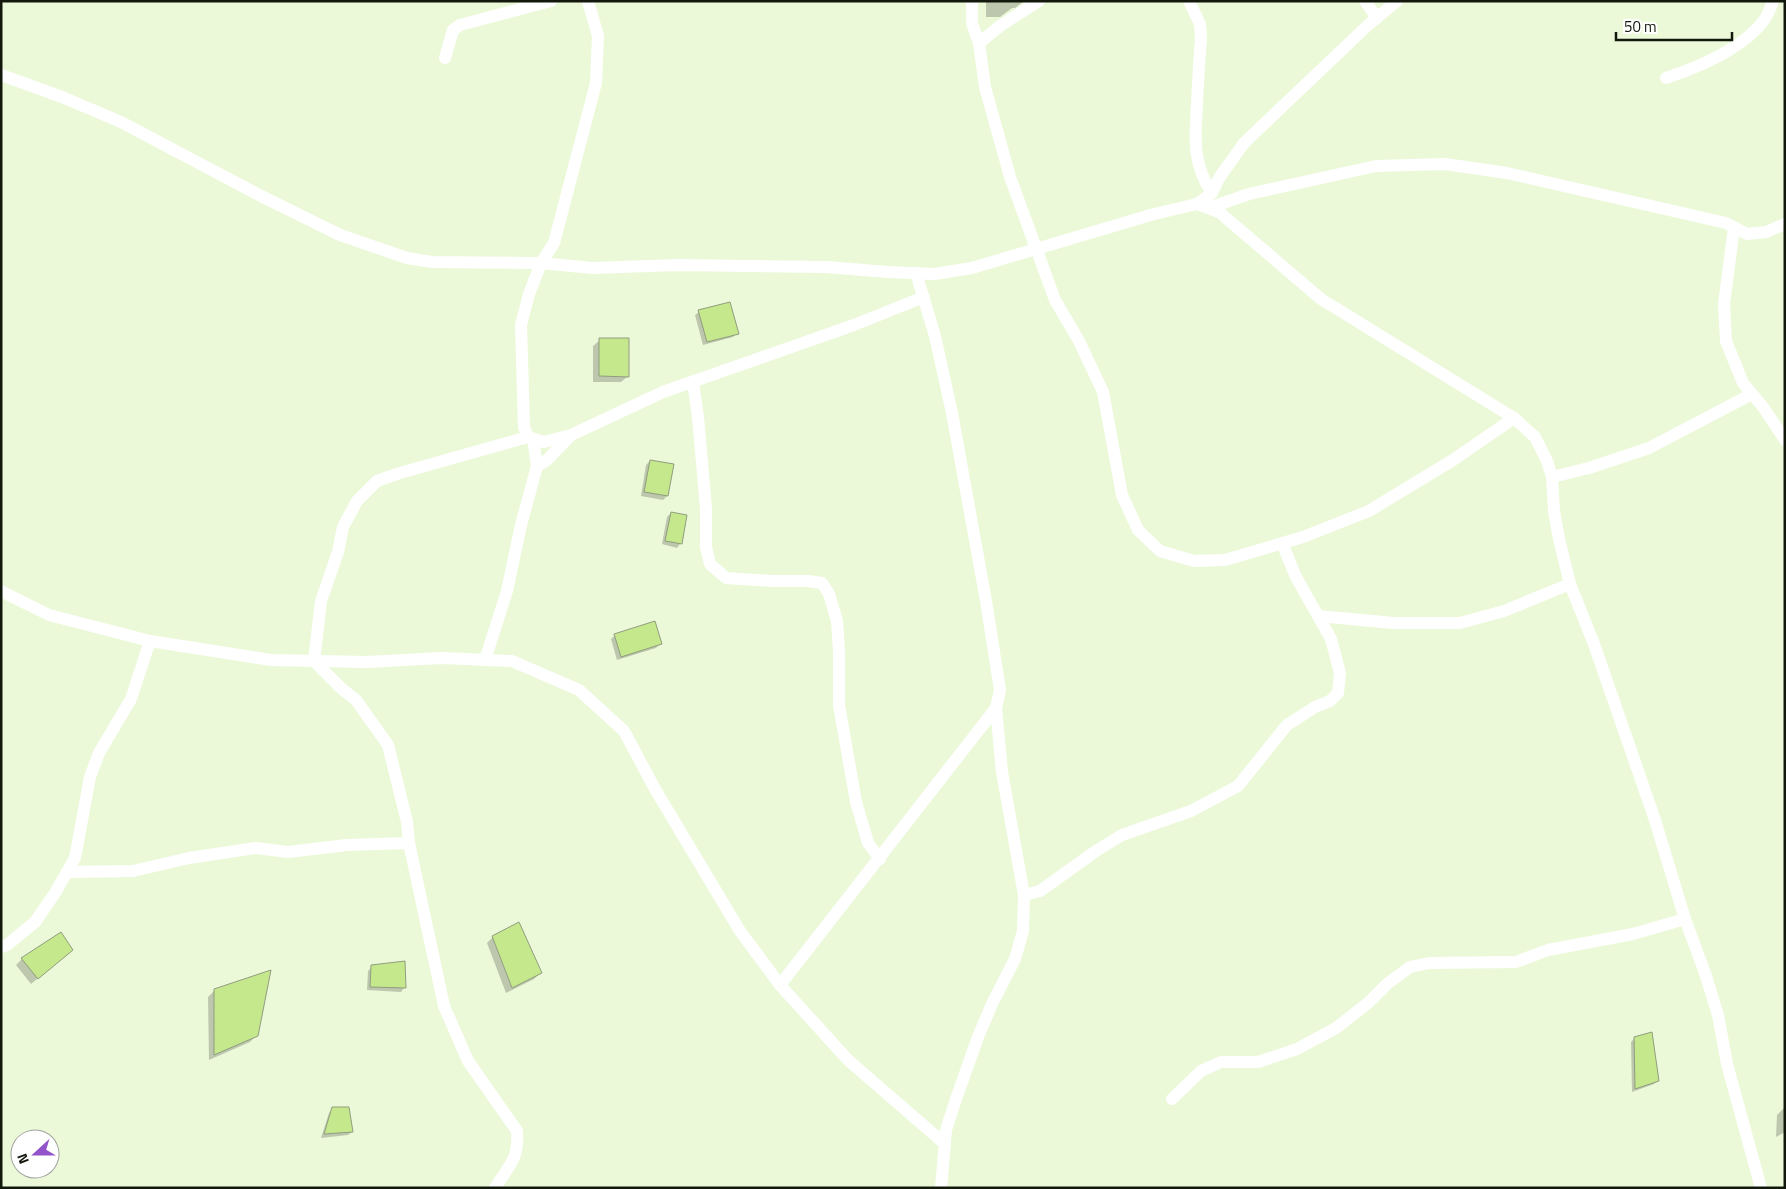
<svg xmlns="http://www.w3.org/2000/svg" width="1786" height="1189" font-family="'Titillium Web',sans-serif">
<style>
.shadow{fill:#0003}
.building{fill:#c4e88b;stroke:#919d80}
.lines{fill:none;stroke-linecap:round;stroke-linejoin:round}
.minor{stroke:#fff;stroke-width:12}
</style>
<rect width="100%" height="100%" fill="#ebf9d9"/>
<g class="shadow">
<path d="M986,1h38l-9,7h-3l-12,9h-14z"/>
<path d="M699,312l38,21 -4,4 -30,8 -8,-30z"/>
<path d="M600,340l28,36 -7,6h-28v-36z"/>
<path d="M650,461l17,35 -4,4 -22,-4 5,-31z"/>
<path d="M671,513l9,31 -3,4 -15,-4 5,-27z"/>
<path d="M615,635l45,9 -4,4 -39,12 -6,-21z"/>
<path d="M493,937l47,36 -6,6 -28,14 -19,-50z"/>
<path d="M65,956l-34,28 -15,-19 6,-6z"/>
<path d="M372,967l32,21 -3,4 -34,-2 1,-19z"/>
<path d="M215,990l41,46 -6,6 -41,18 -1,-63z"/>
<path d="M1635,1038l23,42 -4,4 -22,8 -1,-50z"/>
<path d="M1785,1107v25l-9,5 1,-22z"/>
<path d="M333,1109l19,23 -4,3 -27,3 8,-25z"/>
</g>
<g class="building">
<path d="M730,302l9,32 -32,8 -9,-32z"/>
<path d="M599,338h30v39l-30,-1z"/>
<path d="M650,460l24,4 -6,32 -24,-4z"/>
<path d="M671,512l16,3 -5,29 -17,-3z"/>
<path d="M655,621l7,23 -41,13 -7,-23z"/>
<path d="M519,922l23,51 -30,15 -20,-52z"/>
<path d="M61,932l12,18 -35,29 -17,-21z"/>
<path d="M405,961l1,27 -36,-1 1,-22z"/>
<path d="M271,970l-13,66 -44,19v-66z"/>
<path d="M1652,1032l7,49 -24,8 -1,-52z"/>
<path d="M332,1107h17l4,25 -29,2z"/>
</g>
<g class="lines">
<g class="minor">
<path d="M588,1l10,35 -2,47 -42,160 -13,20 -12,31 -8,31 3,102 4,10 16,5 27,-7 92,-43 191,-67 70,-28"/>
<path d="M972,1v22l7,20 6,44 25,90 45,123 24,41 24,51 19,103 16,35 22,21 34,10 31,-1 78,-23 66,-26 84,-51 61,-42"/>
<path d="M1189,1l11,23 1,15c-2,22 -3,43 -4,65 -2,34 -5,59 15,89"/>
<path d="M1365,1l12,17"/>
<path d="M979,43l21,-17 39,-25"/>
<path d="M445,58l8,-28 7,-5 91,-24"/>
<path d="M1,75l61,22 59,25 140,74 79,39 67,23 25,4 109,1 51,5 86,-3 148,2 62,5 46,2 38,-6 182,-54 43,-10 22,8 102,87 193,119 21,19 12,24 5,16 2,34 5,28 11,45 24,60 61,176 30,99 20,54 13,42 9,49 34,124"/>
<path d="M1666,78c33,-11 78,-30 99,-59 3,-5 6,-12 8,-18"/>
<path d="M1197,204l15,-11 7,-15 25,-35 123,-117 30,-25"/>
<path d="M1209,208l40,-14 127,-28 69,-2 62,9 219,50 21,11 19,-2 19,-8"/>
<path d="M1734,228l-10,76 2,37 17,42 20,24 22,33"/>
<path d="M916,273l19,63 17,77 34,188 14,89 -4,18 6,64 22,123 -1,36 -8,28 -23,45 -14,33 -22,62 -10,31 -5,58"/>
<path d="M693,382l5,35 8,92v38l4,17 16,14 46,3h36l14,2 7,11 8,27 2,30v54l17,97 12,41 12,16"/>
<path d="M537,466l10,-6 24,-25"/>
<path d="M1552,477l37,-9 60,-20 103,-54"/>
<path d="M1,591l48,24 101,26 121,19 95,2 76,-4 70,3 67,29 45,41 31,58 85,142 40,54 68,75 97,84"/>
<path d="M1318,616l76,7h66l44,-12 66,-27"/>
<path d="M485,660l22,-69 14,-66 16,-59 -4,-27"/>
<path d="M314,661l28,28 14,11 32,45 19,77 2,21 35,163 24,55 49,70c2,29 -8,34 -22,57"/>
<path d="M314,661l7,-60 17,-49 5,-25 14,-26 20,-20 23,-8 128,-36"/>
<path d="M67,872l66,-1 56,-13 67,-10 32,4 59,-7 62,-2"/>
<path d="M1024,895l16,-4 56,-40 26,-16 69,-24 47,-25 49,-61 28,-18 15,-6 8,-8 2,-20 -9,-34 -35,-62 -14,-34"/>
<path d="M1,947l6,-2 28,-23 20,-29 20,-35 15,-81 9,-24 32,-54 19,-58"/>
<path d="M780,985l216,-277"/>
<path d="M1172,1099l29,-28 20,-9h37l39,-13 39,-21 32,-25 19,-19 23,-17 19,-4 87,-1 32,-12 85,-16 52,-15"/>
</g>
</g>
<rect width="1786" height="1189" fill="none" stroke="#13180d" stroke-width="5"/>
<g transform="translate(35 1154) rotate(249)"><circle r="24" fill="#ffffff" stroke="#a1a39e"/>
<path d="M0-4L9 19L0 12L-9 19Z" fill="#9354ca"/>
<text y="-8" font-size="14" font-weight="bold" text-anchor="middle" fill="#13180d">N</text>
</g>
<path d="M1616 32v8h116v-8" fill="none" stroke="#13180d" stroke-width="2.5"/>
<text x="1624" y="32" font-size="15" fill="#13180d" stroke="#ffffff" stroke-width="4" paint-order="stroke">50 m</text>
</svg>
